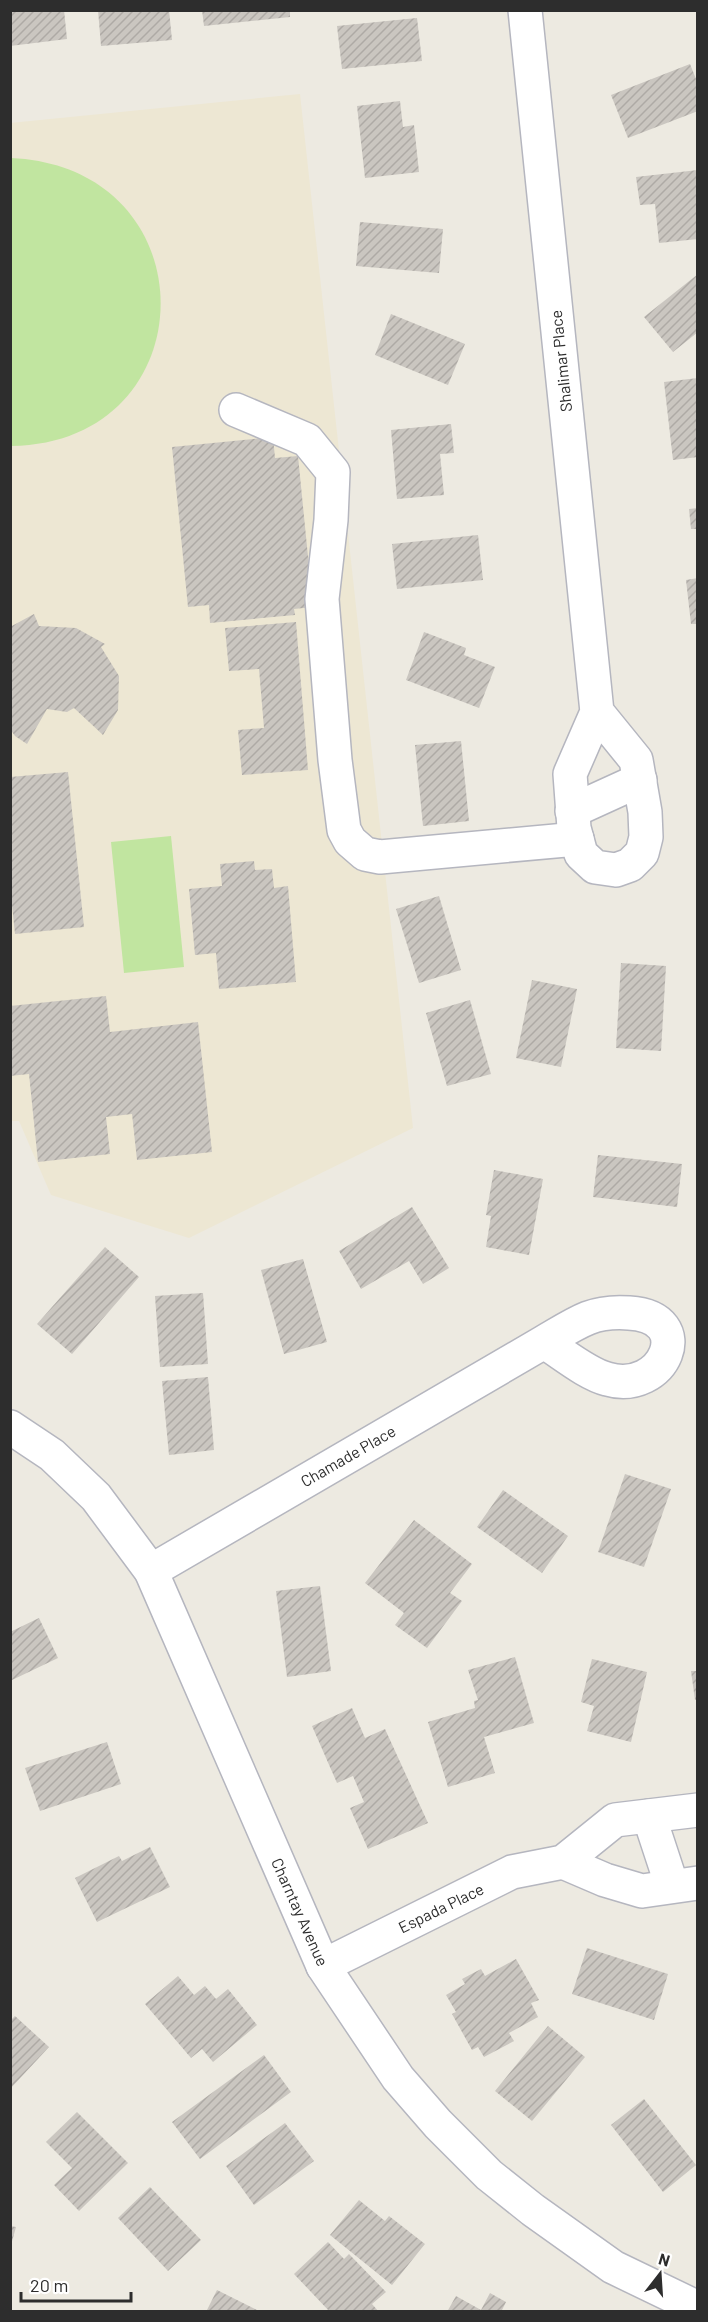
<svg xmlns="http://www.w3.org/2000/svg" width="708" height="2322" font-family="Barlow,sans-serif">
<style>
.education{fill:#ede7d3}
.pitch{fill:#c1e5a0}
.building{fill:url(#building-hatch)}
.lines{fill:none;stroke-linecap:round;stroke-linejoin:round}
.minor-casing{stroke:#b5b6bf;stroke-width:36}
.minor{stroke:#fff;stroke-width:33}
.labels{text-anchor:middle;stroke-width:5;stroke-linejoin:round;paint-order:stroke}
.street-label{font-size:16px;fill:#2d2d2d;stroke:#fff}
</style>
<defs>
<pattern id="building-hatch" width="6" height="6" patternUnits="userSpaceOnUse" patternTransform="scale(1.5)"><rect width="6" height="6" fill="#cac6c0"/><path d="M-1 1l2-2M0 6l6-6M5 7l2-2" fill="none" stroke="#aeaaa5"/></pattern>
</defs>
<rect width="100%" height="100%" fill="#edeae1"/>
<path class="education" d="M300,94l113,1034 -224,110 -138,-43 -32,-74h-8l-1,-998z"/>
<g class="pitch">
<path d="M11,158c201,9 198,285 0,288z"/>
<path d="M171,836l13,131 -60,6 -13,-131z"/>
</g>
<g class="building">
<path d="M10,10h54l3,29 -57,7z"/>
<path d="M98,10h71l3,30 -71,6z"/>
<path d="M202,10h88v7l-86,9z"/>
<path d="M417,18l5,43 -80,8 -5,-43z"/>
<path d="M690,64l8,20v27l-70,27 -17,-43z"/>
<path d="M400,101l3,26 11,-2 5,47 -54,6 -8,-72z"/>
<path d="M698,170v69l-39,4 -4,-39 -15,1 -4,-28z"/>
<path d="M360,222l83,7 -4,44 -83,-7z"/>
<path d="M698,274v58l-25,20 -29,-35z"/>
<path d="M391,314l74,30 -17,41 -73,-30z"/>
<path d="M698,378v79l-25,3 -9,-78z"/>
<path d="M451,424l3,29 -14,1 4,41 -47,4 -6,-69z"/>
<path d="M273,437l2,21 23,-2 15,151 -19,2 1,6 -85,8 -1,-18 -21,2 -16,-160z"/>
<path d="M698,508v21h-7l-2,-20z"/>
<path d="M478,535l5,45 -86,9 -5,-45z"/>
<path d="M698,578v46h-7l-5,-44z"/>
<path d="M34,614l5,12 37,2 29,16 -4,3 18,29 -1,34 -15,25 -29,-27 -7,4 -20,-3 -20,35 -12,-8 -5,-7v-102z"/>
<path d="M296,622l12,148 -66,5 -4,-45 26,-2 -5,-59 -30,2 -4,-43z"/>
<path d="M424,632l42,16 -2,7 31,12 -16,41 -73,-28z"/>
<path d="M461,741l8,80 -46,5 -8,-81z"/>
<path d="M68,772l16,155 -69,7 -5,-48v-109z"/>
<path d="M254,861l1,9 17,-1 2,19 14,-2 8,96 -77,7 -3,-36 -21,2 -6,-66 33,-3 -2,-22z"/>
<path d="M439,896l22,74 -42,13 -23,-74z"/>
<path d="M621,963l45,3 -5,85 -45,-3z"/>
<path d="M532,980l45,9 -16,78 -45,-9z"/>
<path d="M106,996l4,36 88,-10 14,130 -75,8 -5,-46 -26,3 4,37 -72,8 -9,-88 -19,2v-70z"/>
<path d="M470,1000l21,74 -44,12 -21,-73z"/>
<path d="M598,1155l84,9 -5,43 -84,-10z"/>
<path d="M494,1170l49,9 -14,76 -43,-8 5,-31 -5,-1z"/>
<path d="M412,1207l37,61 -26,16 -14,-23 -48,28 -22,-38z"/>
<path d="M105,1247l34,30 -67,77 -35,-30z"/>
<path d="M303,1259l24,83 -43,12 -23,-84z"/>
<path d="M203,1293l5,71 -48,3 -5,-71z"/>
<path d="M208,1377l6,73 -45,5 -7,-74z"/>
<path d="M625,1474l46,15 -27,78 -46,-15z"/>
<path d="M503,1490l65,46 -26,37 -65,-46z"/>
<path d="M414,1520l58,44 -22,29 12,8 -35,47 -32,-23 9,-12 -39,-30z"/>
<path d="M320,1586l11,85 -44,6 -11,-86z"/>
<path d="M39,1618l19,40 -48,23v-49z"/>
<path d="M515,1657l19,66 -50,14 11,36 -47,14 -20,-65 47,-14 -1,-7 4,-1 -10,-30z"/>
<path d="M592,1659l55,13 -16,70 -44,-11 7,-25 -13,-4z"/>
<path d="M691,1671h7v28l-3,1z"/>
<path d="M352,1708l13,30 20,-9 43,94 -60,26 -18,-41 14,-6 -11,-26 -16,7 -25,-57z"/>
<path d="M107,1742l14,42 -81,27 -15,-43z"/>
<path d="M150,1847l20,40 -73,35 -22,-44 44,-22 3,5z"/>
<path d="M587,1948l81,26 -14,46 -82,-26z"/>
<path d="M516,1959l23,41 -8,3 7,14 -29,16 5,8 -30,16 -6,-10 -6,3 -20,-36 4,-2 -10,-17 19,-11 -3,-5 19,-10 4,7z"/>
<path d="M178,1976l16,19 11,-9 11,13 12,-10 29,36 -44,37 -11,-13 -11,9 -46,-54z"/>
<path d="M15,2016l34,31 -39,42v-68z"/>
<path d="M548,2026l37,31 -53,64 -37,-30z"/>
<path d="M264,2055l27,37 -91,67 -28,-37z"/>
<path d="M644,2099l52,66 -33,27 -52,-67z"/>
<path d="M77,2112l51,51 -49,48 -25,-26 18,-17 -26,-26z"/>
<path d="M285,2123l29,38 -60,44 -28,-39z"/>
<path d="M150,2187l51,53 -33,31 -50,-53z"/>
<path d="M359,2200l26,21 4,-5 36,28 -33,41 -62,-50z"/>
<path d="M10,2226l6,1 -5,18 -1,-1z"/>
<path d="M328,2242l16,17 5,-5 37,38 -14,12 7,8h-49l-36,-38z"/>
<path d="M217,2290l44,22h-55z"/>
<path d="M490,2293l16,9 -5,10h-54l9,-16 25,14z"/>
</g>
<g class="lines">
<defs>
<g id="minor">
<path d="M525,10l72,702 39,48 9,52 1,25 -4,16 -12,12 -14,5 -21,-3 -14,-13 -7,-26 -4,-54 27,-62"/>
<path d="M236,410l71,30 26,32 -2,48 -9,79 13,161 9,70 6,11 15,13 15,3 197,-18"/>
<path d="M572,811l68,-31"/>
<path d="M10,1427l42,28 44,42 55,74 172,395 75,112 40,46 51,51 44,35 80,57 85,41"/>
<path d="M151,1571l393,-229c14,-8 29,-18 44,-24 13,-5 28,-6 41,-5 70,4 35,83 -22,66 -20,-5 -45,-26 -63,-37"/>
<path d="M649,1816l23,70"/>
<path d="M563,1862l42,18 37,11 56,-8"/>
<path d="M323,1966l189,-94 51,-10 52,-42 83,-10"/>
</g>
</defs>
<use href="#minor" class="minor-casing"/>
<use href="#minor" class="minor"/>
</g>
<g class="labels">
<g class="street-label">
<text transform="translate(561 361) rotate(-96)" y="6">Shalimar Place</text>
<text transform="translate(348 1456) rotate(-30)" y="6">Chamade Place</text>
<text transform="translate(441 1908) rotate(-26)" y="6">Espada Place</text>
<text transform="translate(300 1912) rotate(66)" y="6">Charntay Avenue</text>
</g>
</g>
<rect width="708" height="2322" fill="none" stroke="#2d2d2d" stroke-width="24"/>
<g transform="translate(660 2274) rotate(17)" stroke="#ffffff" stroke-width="4.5" paint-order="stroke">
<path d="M0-4.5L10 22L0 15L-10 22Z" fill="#2d2d2d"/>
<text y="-9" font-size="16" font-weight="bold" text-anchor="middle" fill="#2d2d2d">N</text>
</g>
<path d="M21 2292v9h110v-9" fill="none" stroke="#2d2d2d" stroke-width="3"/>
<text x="30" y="2292" font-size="18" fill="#2d2d2d" stroke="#ffffff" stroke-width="4.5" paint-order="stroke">20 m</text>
</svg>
